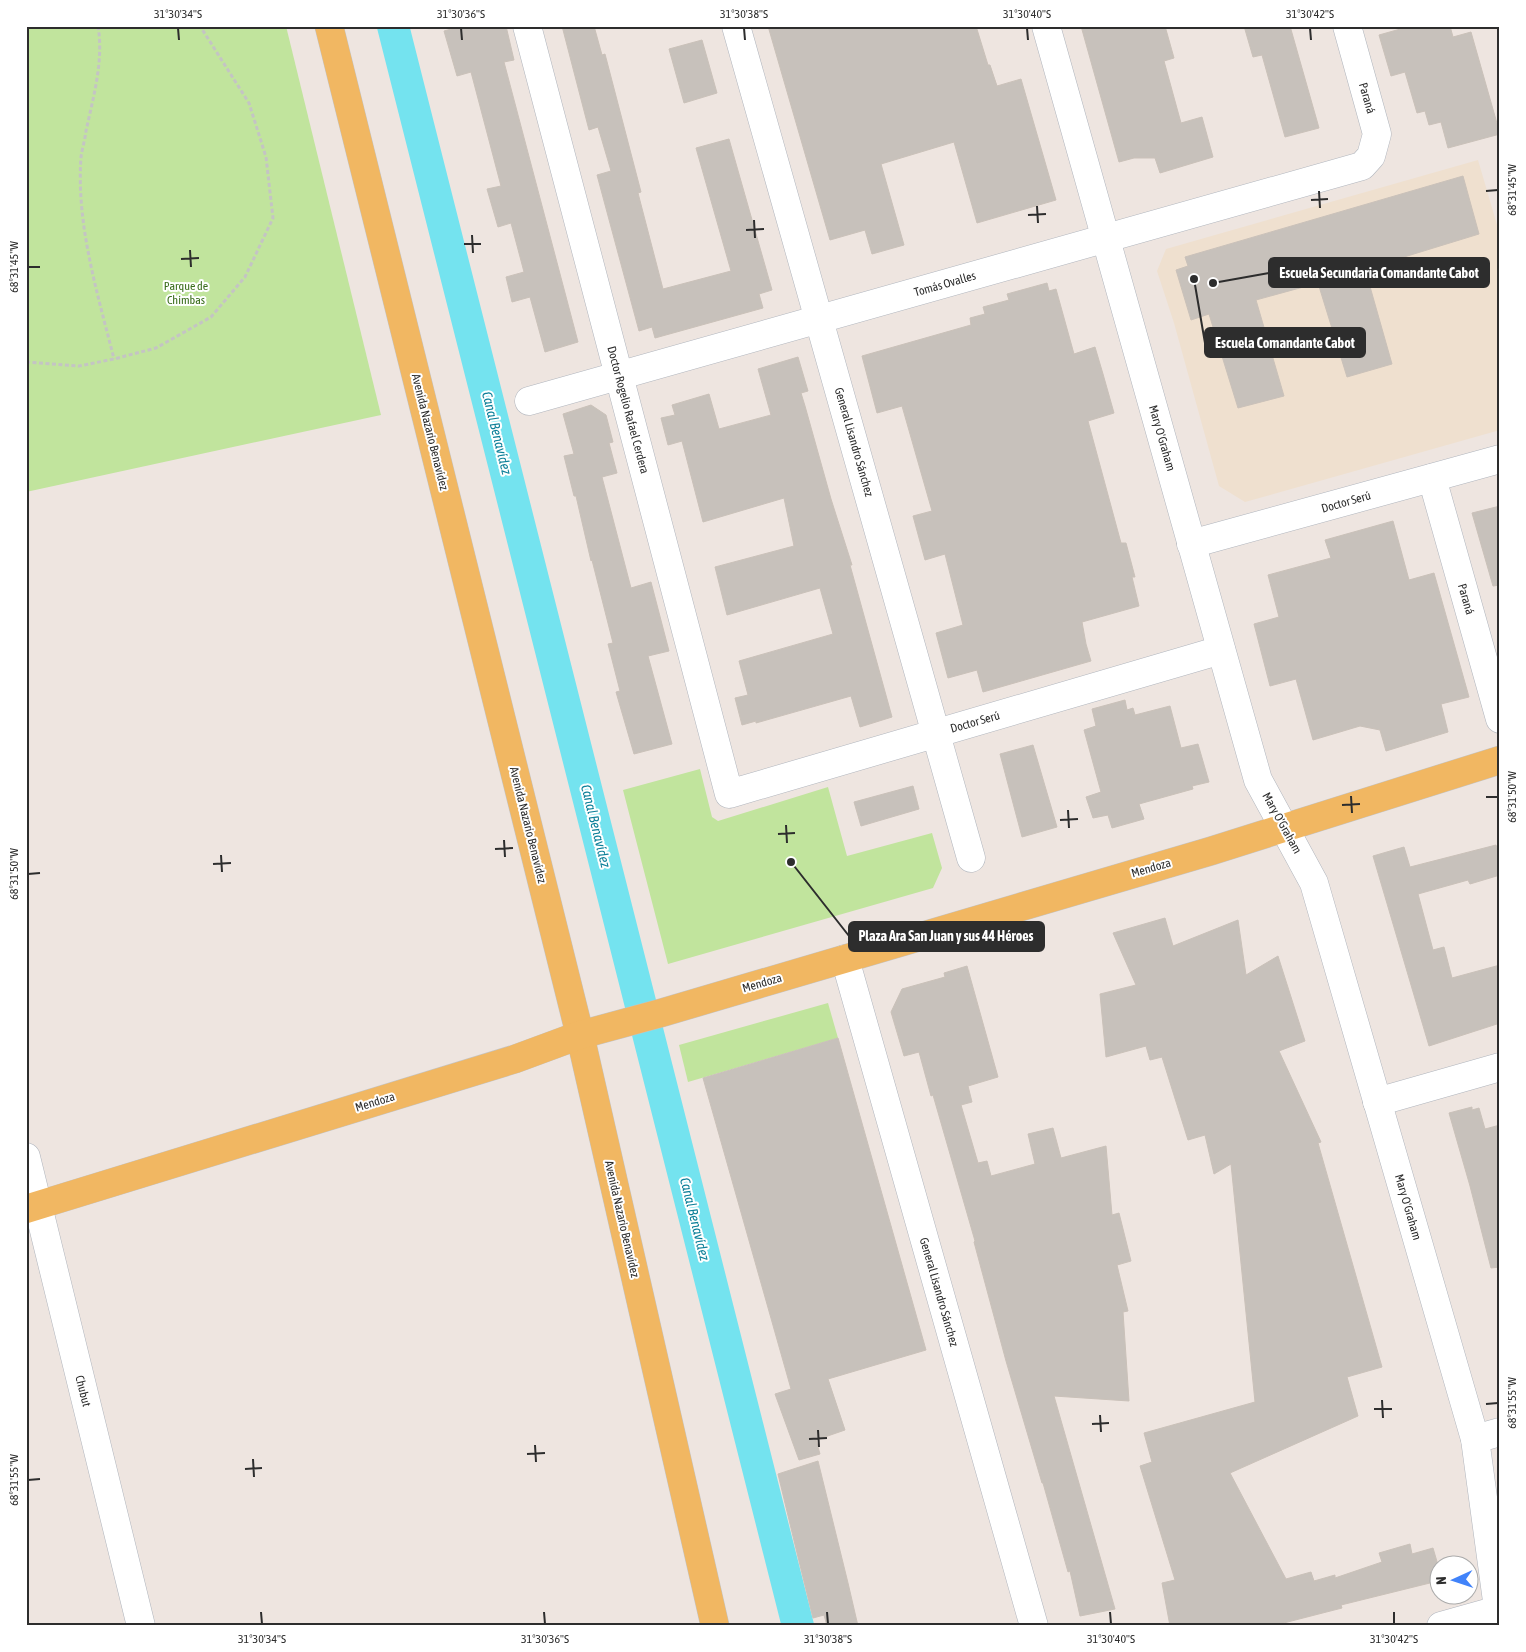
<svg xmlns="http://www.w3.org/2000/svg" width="1526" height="1652" font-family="'Asap Condensed',sans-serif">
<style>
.education{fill:#efe0cf}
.green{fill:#c1e49d}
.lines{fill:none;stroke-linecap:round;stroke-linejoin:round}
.canal{stroke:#74e3ef;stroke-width:32}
.building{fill:#c7c1bb;stroke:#cac1b9}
.minor-casing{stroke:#b0b5bd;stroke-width:29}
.major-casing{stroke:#c4c4c4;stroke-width:29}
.path{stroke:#c4c4c4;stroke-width:3;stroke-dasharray:4 2.5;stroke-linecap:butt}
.minor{stroke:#fff;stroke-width:28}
.major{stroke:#f1b762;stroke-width:28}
.ticks{fill:none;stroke:#2d2d2d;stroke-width:2}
.labels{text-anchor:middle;stroke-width:4;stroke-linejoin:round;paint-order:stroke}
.street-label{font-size:12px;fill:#2d2d2d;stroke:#fff}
.park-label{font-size:12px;fill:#396c1b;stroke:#fff}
.water-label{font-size:14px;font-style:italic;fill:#0e8099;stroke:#fff}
.leader{fill:none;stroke:#2d2d2d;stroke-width:2}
.callout-dot{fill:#2d2d2d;stroke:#fff;stroke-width:2}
.callout{fill:#2d2d2d;stroke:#2d2d2d;stroke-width:2}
.callout-label{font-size:14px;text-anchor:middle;font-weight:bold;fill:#fff}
.neatline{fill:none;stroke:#2d2d2d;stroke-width:2}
.ticks-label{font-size:12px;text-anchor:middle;fill:#2d2d2d}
</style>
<rect width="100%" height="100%" fill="#eee5e0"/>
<path class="education" d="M1478,160l22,75v195l-255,72 -26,-16 -45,-163 -17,-52 9,-22z"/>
<g class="green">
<path d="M26,26h260l95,389 -355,77z"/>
<path d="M700,769l12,48 6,4 110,-34 19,69 85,-23 10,35 -9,20 -265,76 -45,-174z"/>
<path d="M828,1003l10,35 -150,44 -9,-37z"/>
</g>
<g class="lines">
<path class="canal" d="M393,26l405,1600"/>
</g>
<g class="building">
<path d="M462,26h44l8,34 -10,2 74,280 -33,10 -15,-55 -18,5 -6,-25 18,-5 -13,-49 -13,4 -11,-38 14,-3 -30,-114 -14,4 -13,-45z"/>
<path d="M562,26h32l8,29 3,-1 36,138 -3,1 25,96 68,-18 -35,-123 33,-9 43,151 -13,4 4,14 -108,30 -3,-11 -13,4 -42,-156 14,-4 -13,-44 -9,3z"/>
<path d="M768,26h208l12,39h2l7,21 24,-7 35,121 -79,23 -23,-81 -73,22 23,81 -32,9 -7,-24 -35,10z"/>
<path d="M1081,26h84l9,32 -10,3 17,62 21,-6 11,40 -53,16 -5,-15h-21l-15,4z"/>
<path d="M1244,26h46l29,102 -34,9 -23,-82 -9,2z"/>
<path d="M1411,26h39l3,11 18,-5 29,102 -52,14 -7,-26 -12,3 -4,-14 -8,2 -12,-41 -14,4 -12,-41z"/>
<path d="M702,40l15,53 -33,10 -15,-54z"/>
<path d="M1463,176l16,58 -114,35 27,95 -45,13 -29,-94 -62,17 28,96 -46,12 -29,-94 -18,6 -15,-50 12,-4 -3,-9z"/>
<path d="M1047,283l2,8 7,-2 18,65 21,-7 8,27 11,39 -26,8 33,122h5l9,34h-3l7,29 -57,16 4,22 5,17 -108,31 -6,-22 -29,8 -12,-45 27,-8 -18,-71 -20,6 -12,-44 19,-5 -30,-105 -25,7 -15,-57 109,-31 -1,-7 15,-4 -2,-7 26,-7 -2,-6z"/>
<path d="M798,357l10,34 -7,2 4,13 26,93 21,66h-2l42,152 -32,10 -9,-31 -95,27v-2l-14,4 -7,-27 13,-3 -9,-34 94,-27 -13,-46 -93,27 -12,-48 79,-21 -10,-48 -81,24 -21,-81 -14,4 -7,-27 14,-3 -3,-10 37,-11 10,35 52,-14 -13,-46z"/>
<path d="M591,405l15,10 7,27 -4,1 8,30 -15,4 29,111 20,-6 18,69 -21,5 24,88 -38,10 -18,-62 4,-1 -12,-47 5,-1 -21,-83 -1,1 -15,-65h-2l-10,-40 10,-2 -11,-40z"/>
<path d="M1500,506v79l-7,1 -21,-73z"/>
<path d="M1393,521l16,59 25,-7 35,124 -28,7 7,28 -62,19 -6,-21 -20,-4 -47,14 -17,-61 -26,7 -16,-62 25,-7 -11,-42 63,-17 -6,-18z"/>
<path d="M1125,700l2,10 6,-2 2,7 35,-9 11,42 17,-4 11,38 -17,4 1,3 -54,15 5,15 -32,9 -4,-13 -15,3 -7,-21 15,-5 -17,-62 12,-4 -4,-17z"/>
<path d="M1033,745l24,82 -35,10 -22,-83z"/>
<path d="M913,786l6,23 -58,17 -7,-24z"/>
<path d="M1496,845l4,13v17l-30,9 -2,-4 -50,14 15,56 11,-3 8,31 48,-13v58l-71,23 -56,-190 31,-9 6,20z"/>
<path d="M1165,918l8,28 65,-26 8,55 32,-19 27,85 -26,10 42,91 -3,1 64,224 -35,10 11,39 -128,57 56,106 25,-7 3,9 21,-6v3l47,-16 -3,-9 31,-9 2,10 21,-6 5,17v16l-97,24 1,3 -70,18h-102l-8,-43 13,-3 -35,-114 12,-4 -8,-29 111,-31 -24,-238 -17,10 -9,-39 -17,5 -26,-83 -12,3 -4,-14 -40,11 -6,-63 36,-9 -23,-52z"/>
<path d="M967,966l31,111 -30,9 4,16 -11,3 17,58 9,-2 4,15 44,-12 -7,-30 25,-6 8,30 45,-12 6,69 7,-2 12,48 -14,4 11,46 -5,1 6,89 -75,-5 61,213 -35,7 -10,-45 -2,1 -25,-89h-1l-36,-122 -32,-119 1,-1 -42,-146 -2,1 -12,-44 -15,4 -13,-44 11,-23 43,-12 -1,-4z"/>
<path d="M838,1038l88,312 -98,29 17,51 -29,10 4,14 -21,6 -24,-66 16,-5 -88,-311z"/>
<path d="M1472,1107v3l7,-2 6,21 15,-4v142l-9,1 -21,-82 -21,-73z"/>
<path d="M818,1461l30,122 10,43h-31l-3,-11 -11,3 -16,-65 -19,-79z"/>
</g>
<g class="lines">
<defs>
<g id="minor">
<path d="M527,26l202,768 492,-144"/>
<path d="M736,26l235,832"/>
<path d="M1046,26l212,754 56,103 161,556 25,184"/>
<path d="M529,401l833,-235 9,-10 6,-22 -30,-108"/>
<path d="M1432,478l68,241"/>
<path d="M1191,544l309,-85"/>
<path d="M845,959l189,667"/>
<path d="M1377,1102l123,-35"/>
<path d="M26,1157l115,469"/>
<path d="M1475,1439l25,-7"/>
<path d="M1441,1626l57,-16"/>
</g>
<g id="major">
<path d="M329,26l251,1009 135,591"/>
<path d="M26,1209l489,-150 65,-24 81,-22 550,-162 289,-91"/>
</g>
</defs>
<use href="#minor" class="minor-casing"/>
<use href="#major" class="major-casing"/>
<g class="path">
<path d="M98,26c6,35 -5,72 -12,105 -1,9 -4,18 -5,26 -5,68 17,138 33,202"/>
<path d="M26,362l53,4 35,-7 42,-11 55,-31 34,-40 28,-59 -7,-61 -17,-54 -49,-77"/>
</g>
<use href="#minor" class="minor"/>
<use href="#major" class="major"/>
</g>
<path class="ticks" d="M178,28l1,12M461,28l1,12M744,28l1,12M1027,28l1,12M1310,28l1,12M1319,191l1,17M1486,191l12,-1M1311,200l17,-1M1037,206l1,17M1028,215l18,-1M754,220l1,18M746,230l18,-1M472,235l1,18M464,244h17M190,250l1,17M181,259l18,-1M28,267h12M1351,796l1,17M1486,797h12M1342,805l18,-1M1068,810l1,18M1060,820l18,-1M786,825l1,18M778,834l17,-1M504,840l1,17M495,849l18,-1M221,855l1,17M213,864l18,-1M28,874l12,-1M1382,1400l1,18M1486,1404l12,-1M1374,1409h18M1100,1415l1,17M1092,1424l17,-1M818,1430l1,17M809,1439l18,-1M535,1445l1,17M527,1454l18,-1M253,1459l1,18M245,1469l17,-1M28,1480l12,-1M261,1612l1,12M544,1612l1,12M827,1612l1,12M1110,1612l1,12M1394,1612v12"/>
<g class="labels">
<g class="street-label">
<text transform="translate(1367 98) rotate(74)" y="4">Paraná</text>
<text transform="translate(945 284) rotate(-16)" y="4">Tomás Ovalles</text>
<text transform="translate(628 410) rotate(75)" y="4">Doctor Rogelio Rafael Cerdera</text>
<text transform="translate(430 432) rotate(76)" y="4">Avenida Nazario Benavídez</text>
<text transform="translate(1162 438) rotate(74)" y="4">Mary O'Graham</text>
<text transform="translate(854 442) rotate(74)" y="4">General Lisandro Sánchez</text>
<text transform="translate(1346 502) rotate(-16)" y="4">Doctor Serú</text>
<text transform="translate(1466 599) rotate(74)" y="4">Paraná</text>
<text transform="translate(975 722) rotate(-16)" y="4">Doctor Serú</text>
<text transform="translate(1282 823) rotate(61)" y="4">Mary O'Graham</text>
<text transform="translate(528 825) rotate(76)" y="4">Avenida Nazario Benavídez</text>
<text transform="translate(1151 868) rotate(-16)" y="4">Mendoza</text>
<text transform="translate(762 983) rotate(-16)" y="4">Mendoza</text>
<text transform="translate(375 1102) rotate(-17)" y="4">Mendoza</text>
<text transform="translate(1408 1207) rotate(74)" y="4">Mary O'Graham</text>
<text transform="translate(622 1219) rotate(77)" y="4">Avenida Nazario Benavídez</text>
<text transform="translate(939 1292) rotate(74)" y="4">General Lisandro Sánchez</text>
<text transform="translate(83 1391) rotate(76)" y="4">Chubut</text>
</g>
<g class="park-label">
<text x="186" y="290">Parque de<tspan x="186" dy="14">Chimbas</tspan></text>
</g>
<g class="water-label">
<text transform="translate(497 433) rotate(76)" y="5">Canal Benavídez</text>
<text transform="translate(596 826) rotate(76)" y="5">Canal Benavídez</text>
<text transform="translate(695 1219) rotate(76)" y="5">Canal Benavídez</text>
</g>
</g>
<path class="leader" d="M1213 283L1269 273M1194 279L1205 343M791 862L849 936"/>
<g class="callout-dot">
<circle cx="1213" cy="283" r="5"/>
<circle cx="1194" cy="279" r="5"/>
<circle cx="791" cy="862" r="5"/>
</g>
<g class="callout">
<rect x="1269" y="258" width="220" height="29" rx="5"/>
<rect x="1205" y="328" width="160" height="29" rx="5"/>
<rect x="849" y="922" width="195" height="29" rx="5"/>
</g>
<g class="callout-label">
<text x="1379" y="278">Escuela Secundaria Comandante Cabot</text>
<text x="1285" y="348">Escuela Comandante Cabot</text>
<text x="946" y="941">Plaza Ara San Juan y sus 44 Héroes</text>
</g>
<rect width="1526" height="1652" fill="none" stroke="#ffffff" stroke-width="55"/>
<g transform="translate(1454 1580) rotate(267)"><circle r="24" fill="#ffffff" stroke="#ababab"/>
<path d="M0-4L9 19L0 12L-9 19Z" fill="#4183fa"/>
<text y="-8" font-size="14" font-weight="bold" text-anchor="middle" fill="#2d2d2d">N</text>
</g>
<rect x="28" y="28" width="1470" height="1596" class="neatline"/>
<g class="ticks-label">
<text x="178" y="18">31°30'34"S</text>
<text x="461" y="18">31°30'36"S</text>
<text x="744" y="18">31°30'38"S</text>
<text x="1027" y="18">31°30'40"S</text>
<text x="1310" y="18">31°30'42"S</text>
<text transform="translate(1512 190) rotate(-90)" y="4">68°31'45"W</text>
<text transform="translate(14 267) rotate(-90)" y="4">68°31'45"W</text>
<text transform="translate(1512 797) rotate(-90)" y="4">68°31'50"W</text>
<text transform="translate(14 874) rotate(-90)" y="4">68°31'50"W</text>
<text transform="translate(1512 1403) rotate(-90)" y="4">68°31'55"W</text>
<text transform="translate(14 1480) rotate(-90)" y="4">68°31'55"W</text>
<text x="262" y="1643">31°30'34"S</text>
<text x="545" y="1643">31°30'36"S</text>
<text x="828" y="1643">31°30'38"S</text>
<text x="1111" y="1643">31°30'40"S</text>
<text x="1394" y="1643">31°30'42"S</text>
</g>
</svg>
